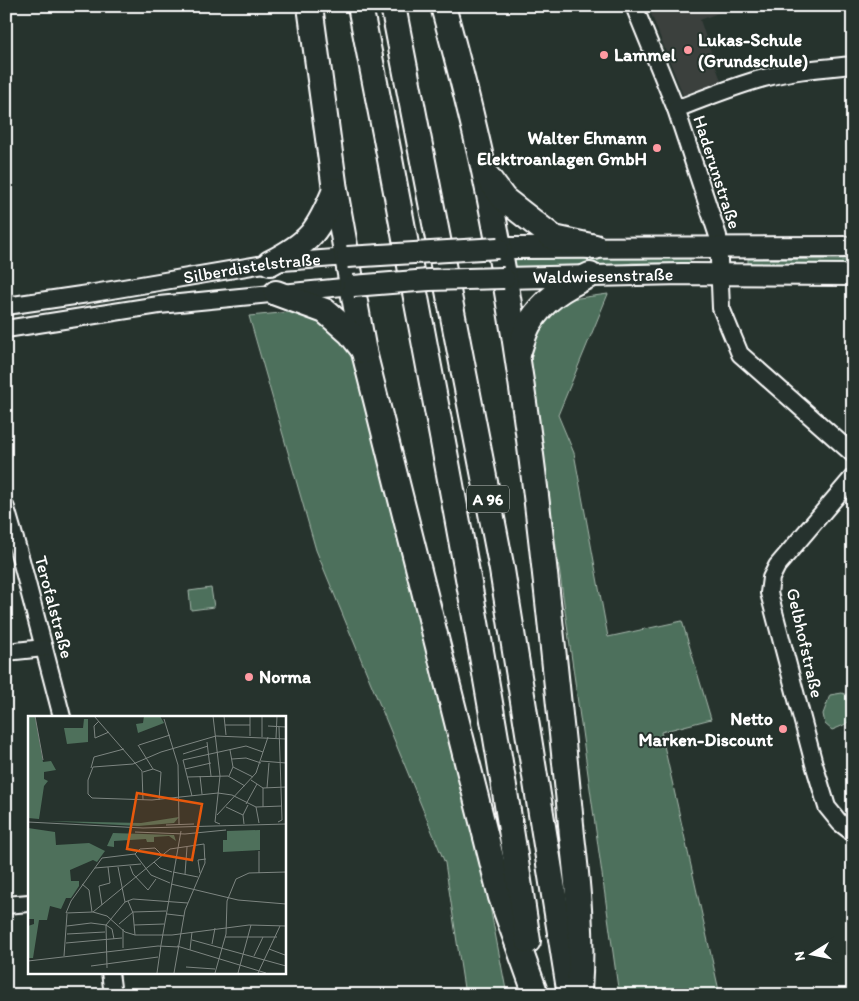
<svg xmlns="http://www.w3.org/2000/svg" width="859" height="1001" font-family="Itim,sans-serif">
<style>
.built{fill:#3b403e}
.green{fill:#4e705b;stroke:#a6b8ad}
.lines{fill:none;stroke-linecap:round;stroke-linejoin:round}
.minor-casing{stroke:#fff;stroke-width:20}
.major-casing{stroke:#fff;stroke-width:24}
.highway-casing{stroke:#fff;stroke-width:28}
.minor{stroke:#26332d;stroke-width:16}
.major{stroke:#26332d;stroke-width:20}
.highway{stroke:#26332d;stroke-width:24}
.major-bridge-casing{stroke:#fff;stroke-width:24;stroke-linecap:butt}
.major-bridge{stroke:#26332d;stroke-width:20}
.poi-dot{fill:#ff9aa2;stroke:#26332d;stroke-width:2}
.labels{text-anchor:middle;stroke-width:4;stroke-linejoin:round;paint-order:stroke}
.shield{fill:#26332d;stroke:#bec2c0;stroke-width:1}
.shield-label{font-size:16px;font-weight:bold;fill:#fff}
.poi-label{font-size:18px;font-weight:bold;fill:#fff;stroke:#26332d;text-anchor:start}
.street-label{font-size:18px;fill:#fff;stroke:#26332d}
.inset-road{fill:none;stroke:#7d8581;stroke-width:1}
.view{fill:#e8590c;fill-opacity:0.15;stroke:#e8590c;stroke-width:2.5}
.inset-edge{fill:none;stroke:#fff;stroke-width:2.5}
</style>
<rect width="100%" height="100%" fill="#26332d"/>
<filter id="ink" filterUnits="userSpaceOnUse"><feTurbulence type="fractalNoise" baseFrequency=".02" numOctaves="2"/><feDisplacementMap in="SourceGraphic" scale="10" xChannelSelector="R" yChannelSelector="G"/><feConvolveMatrix kernelMatrix="1 2 1 2 8 2 1 2 1" color-interpolation-filters="sRGB"/></filter>
<g filter="url(#ink)">
<path class="built" d="M648,6h88l-36,14 21,61 -38,14z"/>
<g class="green">
<path d="M612,256l78,2v5h-58l-34,6 -89,3 -2,-12z"/>
<path d="M748,259l105,1v9h-105z"/>
<path d="M608,294l-50,121 16,38 34,184 74,-16 29,98 -50,13 59,263h-101l-92,-655 37,-40z"/>
<path d="M291,312c6,1 11,1 16,2 22,6 37,31 50,47l131,535 19,99h-42l-20,-132 -129,-313 -67,-234z"/>
<path d="M211,588l3,19 -23,3 -2,-19z"/>
<path d="M842,693l11,5c0,22 0,24 -21,32l-7,-6 -2,-10 7,-19z"/>
</g>
<g class="lines">
<defs>
<g id="minor">
<path d="M634,6l42,103 42,127 3,72 19,46 113,100"/>
<path d="M676,109c29,-11 58,-23 88,-31 29,-8 59,-10 89,-13"/>
<path id="s1" d="M6,306l82,-12 182,-31 77,-6"/>
<path d="M6,329l153,-24 194,-19"/>
<path d="M853,477l-76,89 -6,12 -2,15 45,171 13,43 13,16 13,10"/>
<path d="M6,508l15,52 41,157"/>
<path d="M6,652l38,-4"/>
<path d="M6,905l23,-2"/>
<path d="M110,972l3,23"/>
</g>
<g id="major">
<path d="M498,248l355,-1"/>
<path id="s2" d="M504,278l178,-4 171,1"/>
</g>
<g id="highway">
<path d="M310,6l25,184 29,162 137,545 34,95"/>
<path d="M360,6c24,120 47,241 69,361 36,191 71,382 99,574"/>
<path d="M393,6l109,564 68,425"/>
<path d="M443,6c15,55 29,110 41,165 37,173 56,350 74,525 5,47 10,93 14,140 6,51 11,103 7,155"/>
<path d="M487,176l17,23 50,39 41,9"/>
<path d="M270,263c41,-21 48,-32 65,-73"/>
<path d="M276,293l49,18 25,22 14,18"/>
<path d="M518,354c3,-9 6,-21 11,-30 15,-25 35,-37 61,-49"/>
</g>
</defs>
<use href="#minor" class="minor-casing"/>
<use href="#major" class="major-casing"/>
<use href="#highway" class="highway-casing"/>
<use href="#minor" class="minor"/>
<use href="#major" class="major"/>
<use href="#highway" class="highway"/>
<defs>
<g id="major-bridge">
<path d="M347,257l151,-9"/>
<path d="M353,286l76,-6 75,-2"/>
</g>
</defs>
<use href="#major-bridge" class="major-bridge-casing"/>
<use href="#major-bridge" class="major-bridge"/>
</g>
</g>
<g class="poi-dot">
<circle cx="688" cy="50" r="5"/>
<circle cx="604" cy="55" r="5"/>
<circle cx="657" cy="148" r="5"/>
<circle cx="249" cy="677" r="5"/>
<circle cx="783" cy="729" r="5"/>
</g>
<g class="labels">
<rect class="shield" x="467" y="485.5" width="42" height="27" rx="4"/>
<g class="shield-label">
<text x="488" y="505">A 96</text>
</g>
<g class="poi-label">
<text x="698" y="46">Lukas-Schule<tspan x="698" dy="21">(Grundschule)</tspan></text>
<text x="614" y="61">Lammel</text>
<text x="647" y="144" text-anchor="end">Walter Ehmann<tspan x="647" dy="21">Elektroanlagen GmbH</tspan></text>
<text x="259" y="683">Norma</text>
<text x="773" y="725" text-anchor="end">Netto<tspan x="773" dy="21">Marken-Discount</tspan></text>
</g>
<g class="street-label">
<text transform="translate(717 172) rotate(72)" y="6">Haderunstraße</text>
<text dy="6" stroke="none"><textPath href="#s1" startOffset="249">Silberdistelstraße</textPath></text>
<text dy="6" stroke="none"><textPath href="#s2" startOffset="99">Waldwiesenstraße</textPath></text>
<text transform="translate(54 607) rotate(75)" y="6">Terofalstraße</text>
<text transform="translate(805 643) rotate(77)" y="6">Gelbhofstraße</text>
</g>
</g>
<g transform="translate(28 716)">
<rect width="258" height="258" fill="#26332d"/>
<path d="M0,0h7l8,46 8,-1 5,9 -12,2v7l4,2 -4,5 -5,33 -11,-1zM116,0h16l4,7 -26,10 -2,-9 7,-1zM56,3h4v23l-21,2 -3,-16h19zM151,101l-5,6 -36,3 -90,-5 93,2zM0,112l27,4 1,13 33,-2 16,8 -8,11 -4,-2 -23,10 1,11h8v5l-8,12h-5l-5,11 -11,-3 -3,14h-8l-6,38h-5v-32l6,-2v-5h-6zM232,114v20l-37,2v-12h4v-9zM85,117l61,2 2,6 -7,-5 -15,1v5h-7l-1,-3 -32,2v6l-7,-1z" fill="#4e705b"/>
<path class="inset-road" d="M7,0l8,44M66,0l48,55 1,29M185,0l7,60 -5,46 5,2M196,0l2,19M234,0v21M136,3l14,46 1,59M71,5l-5,5 1,12 14,-6M197,9h25M240,10l18,1M222,20v-20M248,22l1,-22M179,26l4,34M110,29l15,24M111,29l31,-10M155,38l25,-8M204,43l14,-1 15,5M233,45l25,2M205,51l20,10M63,52l3,-11 30,-8M157,53l26,-6M115,56l10,-3 8,3 -2,28M172,60l2,18M201,60l4,-9 -3,-17M159,61l41,-1 17,10M223,64l12,8 23,-1M235,72v19M239,72l2,-25M164,80l-9,-36 63,-14 17,6M218,88l11,-20M254,90l-26,1 -24,-12 -14,-2 -66,7 -60,-2 -4,-4v-14l5,-13 40,-3 28,-12 55,-16 70,3M198,91l17,8M228,91l3,16M189,99l39,-42 12,-36M0,106l115,6 143,-4M250,106l4,-2 -3,-93M216,108l-1,-9 5,-10M138,109l28,-1M107,116l50,2 41,-4M107,138l-33,4 -31,43 -5,12 27,-1 14,4 18,16 10,3h37l77,-10 37,1M107,138l16,21 19,8M107,138l5,-5 15,-1 7,7M126,146l6,6 12,4M102,150l3,8 15,16 8,-11M90,151l7,35M67,152l46,-4M145,156l25,5M172,157l-2,-13 8,-1M231,157v-22M157,158l2,-27M54,168l7,6 3,22M143,168l67,16 48,4M100,185l5,12 2,22M74,189l-3,-19 11,-3 -2,-16M65,196l77,-63 34,-5 1,19 -20,47 -11,63M139,198l17,2M91,208l14,-12 33,-1M106,209l30,-1M39,210l24,-3 15,2 6,4 2,10M95,213v19M39,218l38,-2M197,221h52M164,224l94,26M38,227l56,-5M184,228l3,-16M133,229l20,-114M149,230l89,27M241,233l16,6M162,234l2,-18M36,240l3,-42M226,240l9,-19M0,245l130,-15 21,1M63,250l67,-9M158,251l29,2M79,252l-1,-43 19,-23 8,-3 55,4M129,257l4,-28M187,257l11,-39 1,-33 9,-22 13,-6 37,-1M210,257l13,-48M230,257l22,-47"/>
<path class="view" d="M109,77l65,11 -10,56 -65,-11z"/>
<rect width="258" height="258" class="inset-edge"/>
</g>
<rect width="859" height="1001" fill="none" stroke="#26332d" stroke-width="25"/>
<rect x="12" y="12" width="834" height="976" fill="none" stroke="#fff" stroke-width="2" filter="url(#ink)"/>
<g transform="translate(812 954) rotate(260)" stroke="#26332d" stroke-width="4" paint-order="stroke">
<path d="M0-4L9 19L0 12L-9 19Z" fill="#ffffff"/>
<text y="-8" font-size="14" font-weight="bold" text-anchor="middle" fill="#ffffff">N</text>
</g>
</svg>
